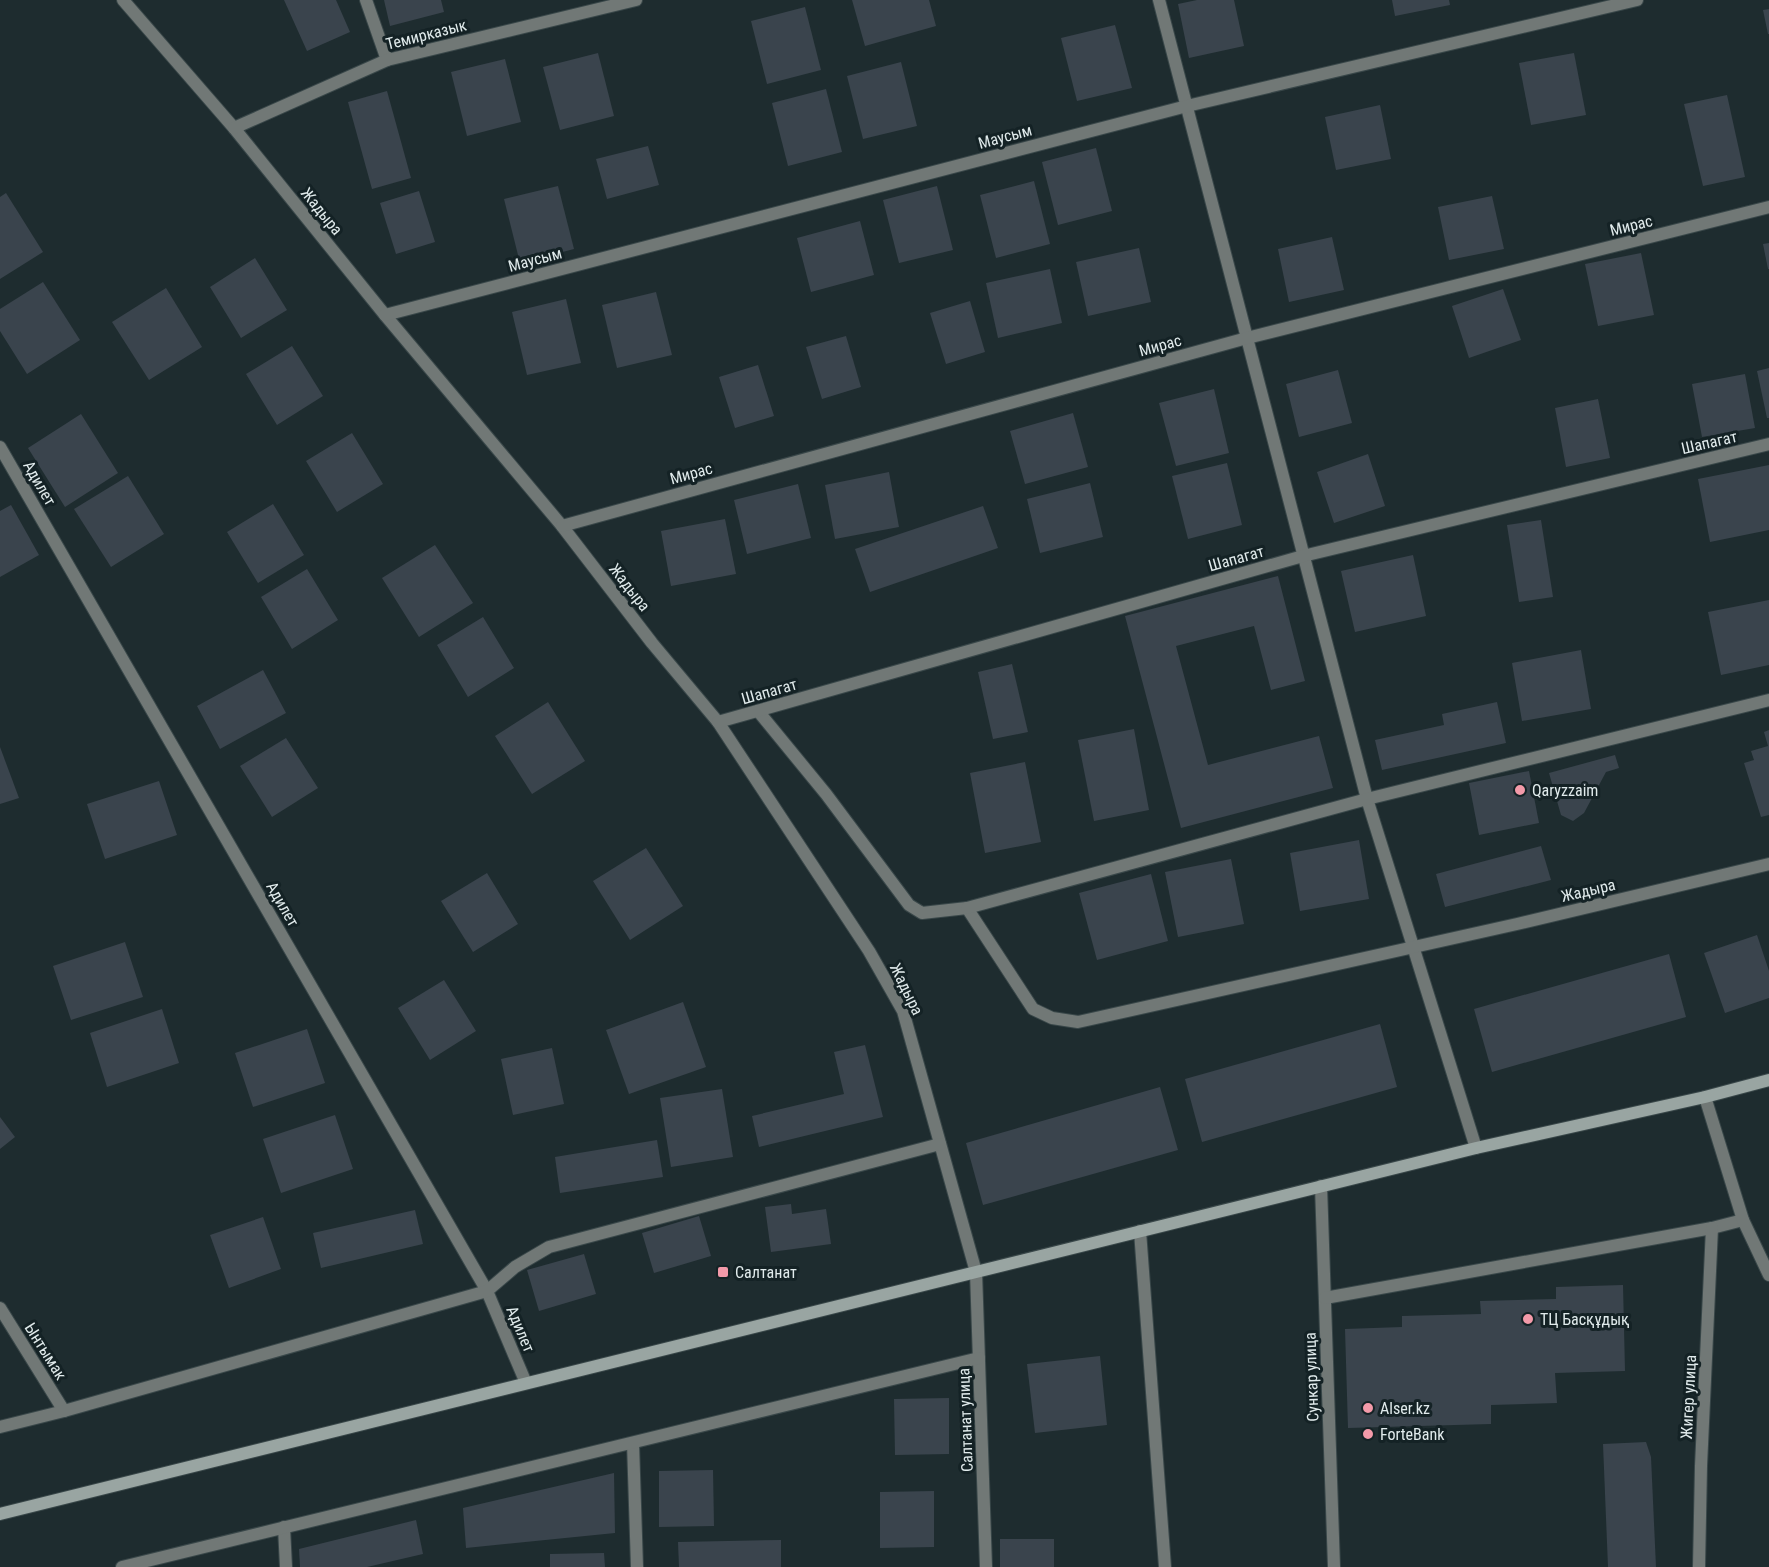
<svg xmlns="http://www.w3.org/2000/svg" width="1769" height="1567" font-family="'Roboto Condensed',sans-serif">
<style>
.building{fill:#3a444d}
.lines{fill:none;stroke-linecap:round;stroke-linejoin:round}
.service-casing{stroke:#394749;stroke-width:14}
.minor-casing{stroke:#394749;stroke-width:14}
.tertiary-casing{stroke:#394749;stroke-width:14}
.secondary-casing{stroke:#394749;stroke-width:14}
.service{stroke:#717876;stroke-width:12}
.minor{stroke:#717876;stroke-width:12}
.tertiary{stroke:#717876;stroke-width:12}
.secondary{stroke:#99a5a2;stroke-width:12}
.poi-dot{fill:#f39aa9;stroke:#142225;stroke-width:2}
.labels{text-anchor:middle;stroke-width:6;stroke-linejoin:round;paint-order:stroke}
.street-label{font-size:16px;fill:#e1ebec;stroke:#142225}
.poi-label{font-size:16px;fill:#e1ebec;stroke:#142225;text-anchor:start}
</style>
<rect width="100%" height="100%" fill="#1e2c2f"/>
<g class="building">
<path d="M284,0h52l14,32 -43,19z"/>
<path d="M384,0h57l3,12 -54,14z"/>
<path d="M852,0h77l7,26 -71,20z"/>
<path d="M1197,0h37l10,46 -55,12 -11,-54z"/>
<path d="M1392,0h57l1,5 -55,11z"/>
<path d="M805,7l16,63 -54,14 -16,-63z"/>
<path d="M1769,9v25h-1l-5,-24z"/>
<path d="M1115,25l17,63 -55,13 -16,-63z"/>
<path d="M598,53l16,63 -54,14 -17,-63z"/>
<path d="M1574,53l12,62 -55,10 -12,-62z"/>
<path d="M505,59l16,63 -54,14 -16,-64z"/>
<path d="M901,62l16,64 -54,13 -16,-63z"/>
<path d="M826,89l16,63 -54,14 -16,-63z"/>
<path d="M387,91l24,87 -39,11 -24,-87z"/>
<path d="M1727,95l18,82 -42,9 -19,-82z"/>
<path d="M1380,105l11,54 -55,11 -11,-53z"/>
<path d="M648,146l11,39 -52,14 -11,-40z"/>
<path d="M1096,148l16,63 -54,14 -16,-63z"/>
<path d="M1034,181l16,63 -54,14 -16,-63z"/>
<path d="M558,186l16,63 -54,14 -16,-64z"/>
<path d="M937,186l16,64 -54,13 -16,-63z"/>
<path d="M419,191l16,51 -39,12 -16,-51z"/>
<path d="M6,193l37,59 -43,27v-82z"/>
<path d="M1492,196l12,53 -55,11 -11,-53z"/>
<path d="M860,221l14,54 -63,17 -14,-54z"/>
<path d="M1332,237l12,53 -55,12 -11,-53z"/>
<path d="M1769,243v26h-1l-5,-25z"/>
<path d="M1139,248l12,54 -63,14 -12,-54z"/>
<path d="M1641,253l13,62 -56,11 -13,-62z"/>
<path d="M255,258l32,52 -46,28 -31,-51z"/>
<path d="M1050,269l12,54 -64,15 -12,-55z"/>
<path d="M43,282l37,58 -53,34 -27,-43v-22z"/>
<path d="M166,288l36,59 -53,33 -37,-58z"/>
<path d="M1503,289l18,51 -52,18 -17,-52z"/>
<path d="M656,292l16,63 -55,13 -15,-63z"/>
<path d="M566,299l15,64 -54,12 -15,-63z"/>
<path d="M970,301l15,51 -39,12 -16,-51z"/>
<path d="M846,336l15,51 -39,12 -16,-52z"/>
<path d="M292,346l31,50 -46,29 -31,-51z"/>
<path d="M758,365l16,51 -39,12 -16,-51z"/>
<path d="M1769,368v50h-2l-10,-47z"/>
<path d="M1338,370l14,53 -53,14 -13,-53z"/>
<path d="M1745,374l10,54 -53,9 -10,-53z"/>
<path d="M1214,389l15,64 -53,13 -17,-63z"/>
<path d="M1598,399l12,59 -44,9 -11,-59z"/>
<path d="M1073,413l15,54 -63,17 -15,-53z"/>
<path d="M81,414l37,59 -53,34 -37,-59z"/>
<path d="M352,433l31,51 -46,28 -31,-51z"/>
<path d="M1368,454l17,52 -51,17 -17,-51z"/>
<path d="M1227,463l15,62 -54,14 -16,-63z"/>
<path d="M1769,465v65l-59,12 -12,-63z"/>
<path d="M889,472l10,55 -64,12 -10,-54z"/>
<path d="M128,476l36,58 -53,33 -37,-58z"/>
<path d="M1090,483l13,54 -63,16 -13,-54z"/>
<path d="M798,484l13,54 -64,16 -13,-54z"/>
<path d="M273,504l31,51 -46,28 -31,-51z"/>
<path d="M11,505l28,50 -39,22v-66z"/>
<path d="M983,506l15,42 -128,44 -15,-43z"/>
<path d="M725,519l11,55 -65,12 -10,-55z"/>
<path d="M1541,520l12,77 -34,5 -12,-77z"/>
<path d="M435,545l38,58 -54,34 -37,-59z"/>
<path d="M1413,555l13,61 -71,16 -14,-61z"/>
<path d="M307,569l31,51 -46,29 -31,-52z"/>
<path d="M1278,576l27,105 -34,9 -17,-64 -78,20 32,119 111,-29 14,52 -152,40 -56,-212z"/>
<path d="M1769,600v65l-48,10 -13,-63z"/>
<path d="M483,617l31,51 -46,29 -31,-52z"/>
<path d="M1581,650l10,59 -69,12 -10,-58z"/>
<path d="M1012,664l16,68 -35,7 -15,-67z"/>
<path d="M263,670l23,43 -66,36 -23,-43z"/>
<path d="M548,702l37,59 -53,33 -37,-58z"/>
<path d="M1497,702l9,41 -124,27 -7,-30 69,-15 -2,-11z"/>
<path d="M1134,729l15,81 -55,11 -16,-81z"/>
<path d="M1769,730v85l-8,2 -17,-54 10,-3 -3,-9 17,-5 -4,-14z"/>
<path d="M286,738l32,50 -46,29 -32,-51z"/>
<path d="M0,747l19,51 -19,6z"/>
<path d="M1615,755l4,13 -13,4 -22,41 -11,8 -12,-6 -12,-42z"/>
<path d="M1025,762l16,80 -56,11 -15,-80z"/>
<path d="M1529,771l10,52 -60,12 -10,-52z"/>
<path d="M159,781l18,54 -72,24 -18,-55z"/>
<path d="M1359,840l10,59 -69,12 -10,-58z"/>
<path d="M1541,846l10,34 -106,27 -9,-33z"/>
<path d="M646,848l37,58 -53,34 -37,-59z"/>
<path d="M1231,859l13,65 -66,13 -13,-65z"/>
<path d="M487,873l31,51 -45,28 -32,-51z"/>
<path d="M1151,874l17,67 -71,19 -18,-67z"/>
<path d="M1757,935l12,36v27l-44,15 -21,-60z"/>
<path d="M125,942l18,55 -72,23 -18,-54z"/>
<path d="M1669,954l17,63 -194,55 -18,-63z"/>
<path d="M444,980l32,51 -46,29 -32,-52z"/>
<path d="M683,1002l23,65 -77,27 -23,-64z"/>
<path d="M162,1009l17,54 -72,24 -17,-54z"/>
<path d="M1380,1024l17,63 -195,55 -17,-63z"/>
<path d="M307,1029l18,54 -72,24 -18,-54z"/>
<path d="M865,1045l18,72 -124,30 -7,-31 92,-22 -10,-42z"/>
<path d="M552,1048l12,56 -51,11 -12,-56z"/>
<path d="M1160,1087l18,63 -195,55 -17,-62z"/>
<path d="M722,1089l11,68 -62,10 -11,-69z"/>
<path d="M335,1115l18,54 -72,24 -18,-54z"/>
<path d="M0,1117l15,20 -15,12z"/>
<path d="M657,1140l6,37 -103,16 -5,-36z"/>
<path d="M791,1204l1,10 34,-5 5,35 -60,8 -6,-45z"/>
<path d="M415,1210l8,34 -102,24 -8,-35z"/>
<path d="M699,1216l12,40 -57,17 -12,-40z"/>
<path d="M263,1217l18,52 -52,19 -19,-53z"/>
<path d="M584,1254l12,40 -57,17 -12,-41z"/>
<path d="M1623,1285l2,86 -70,2 2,30 -66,2v19l-143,4 -3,-99 57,-2v-11l79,-2 -1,-13 76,-2v-12z"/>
<path d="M1100,1356l7,69 -72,8 -8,-69z"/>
<path d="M949,1398v56l-54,1 -1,-56z"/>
<path d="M1646,1442l5,15 5,110h-48l-5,-123z"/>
<path d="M713,1470l1,56 -55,1v-56z"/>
<path d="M614,1473l1,60 -149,15 -3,-40z"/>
<path d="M934,1491v56l-54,1v-56z"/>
<path d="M416,1520l7,34 -56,13h-67l-1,-18z"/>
<rect x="1000" y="1539" width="54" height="28"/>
<path d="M781,1540v27h-102l-1,-25z"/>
<path d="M604,1553l1,14h-55v-13z"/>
</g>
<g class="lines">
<defs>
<path id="service" d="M1140,1231l25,336"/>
<g id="minor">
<path d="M123,0l111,128 151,187 177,211 90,117 66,79 151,229 34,60 73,261 10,295"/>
<path d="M366,0l21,60"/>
<path d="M1159,0l208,799 109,349"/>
<path d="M234,128l153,-68 249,-60"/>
<path d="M385,315l802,-209 450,-106"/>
<path d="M0,447l487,844 39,92"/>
<path d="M562,526l685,-188 522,-131"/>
<path d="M758,711l68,83 83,111 13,8 45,-5 66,101 19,9 26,4 439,-98 252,-60"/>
<path d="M718,722l585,-166 466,-112"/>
<path d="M967,908l400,-109 402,-99"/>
<path d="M1321,1186l13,381"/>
<path d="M1325,1298l387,-70 31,-8"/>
<path d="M0,1308l64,103"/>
<path d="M0,1427l64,-16 423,-120 28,-24 34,-20 391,-103"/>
<path d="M633,1443l4,124"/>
<path d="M284,1527l2,40"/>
<path d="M122,1567l857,-209"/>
<path d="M1699,1567l2,-101 11,-238"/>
</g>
<path id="tertiary" d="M1705,1097l38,123 26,55"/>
<path id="secondary" d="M0,1514l1476,-366 229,-51 64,-17"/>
</defs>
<use href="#service" class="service-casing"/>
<use href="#minor" class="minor-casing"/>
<use href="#tertiary" class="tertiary-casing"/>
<use href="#secondary" class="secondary-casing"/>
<use href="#service" class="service"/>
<use href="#minor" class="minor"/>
<use href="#tertiary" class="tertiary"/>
<use href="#secondary" class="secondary"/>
</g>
<g class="poi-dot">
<circle cx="1520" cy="790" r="6"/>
<rect x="717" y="1266" width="12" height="12" rx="3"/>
<circle cx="1528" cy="1319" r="6"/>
<circle cx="1368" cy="1408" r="6"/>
<circle cx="1368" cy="1434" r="6"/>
</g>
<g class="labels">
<g class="street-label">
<text transform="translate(426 34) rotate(-14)" y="6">Темирказык</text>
<text transform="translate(1005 136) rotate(-15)" y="6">Маусым</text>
<text transform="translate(322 211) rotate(51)" y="6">Жадыра</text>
<text transform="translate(1631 225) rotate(-14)" y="6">Мирас</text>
<text transform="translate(535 259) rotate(-15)" y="6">Маусым</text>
<text transform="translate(1160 345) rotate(-15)" y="6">Мирас</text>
<text transform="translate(1709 442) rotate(-13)" y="6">Шапагат</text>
<text transform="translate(691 473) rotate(-15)" y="6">Мирас</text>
<text transform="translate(40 483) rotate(60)" y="6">Адилет</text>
<text transform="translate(1236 558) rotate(-16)" y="6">Шапагат</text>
<text transform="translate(630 587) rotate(52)" y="6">Жадыра</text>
<text transform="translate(769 691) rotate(-16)" y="6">Шапагат</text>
<text transform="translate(1588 890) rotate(-13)" y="6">Жадыра</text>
<text transform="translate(283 904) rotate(60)" y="6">Адилет</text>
<text transform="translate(907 989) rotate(64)" y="6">Жадыра</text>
<text transform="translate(521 1329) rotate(67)" y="6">Адилет</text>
<text transform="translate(46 1351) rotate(58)" y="6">Ынтымак</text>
<text transform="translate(1311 1377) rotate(-92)" y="6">Сункар улица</text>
<text transform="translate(1688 1397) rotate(-87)" y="6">Жигер улица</text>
<text transform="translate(965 1420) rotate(-92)" y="6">Салтанат улица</text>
</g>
<g class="poi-label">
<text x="1532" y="796">Qaryzzaim</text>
<text x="735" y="1278">Салтанат</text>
<text x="1540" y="1325">ТЦ Басқұдық</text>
<text x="1380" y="1414">Alser.kz</text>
<text x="1380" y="1440">ForteBank</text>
</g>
</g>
</svg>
